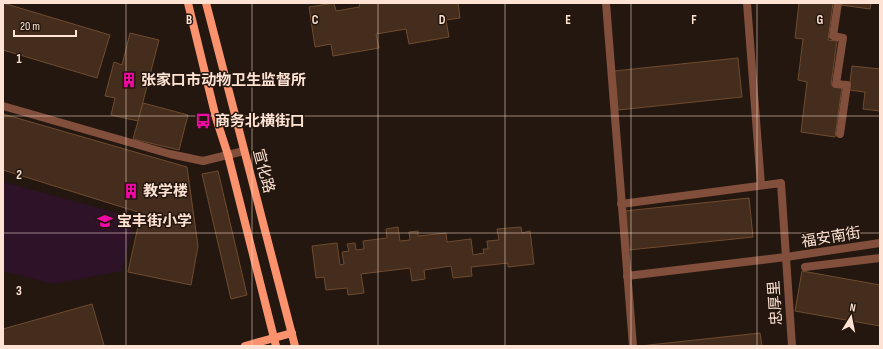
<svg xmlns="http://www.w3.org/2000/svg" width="883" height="349" font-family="'Sofia Sans Condensed','Noto Sans SC',sans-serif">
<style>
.green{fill:#2d1228}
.building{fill:#442d1c;stroke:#6f4b2f}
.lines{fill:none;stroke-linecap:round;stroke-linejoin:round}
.pedestrian{stroke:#814f3c;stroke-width:8}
.minor{stroke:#814f3c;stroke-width:8}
.secondary{stroke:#fa926d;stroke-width:8}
.grid{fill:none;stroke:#fee2d3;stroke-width:1;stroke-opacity:0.55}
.labels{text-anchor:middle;stroke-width:3;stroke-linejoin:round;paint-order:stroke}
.poi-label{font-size:15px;font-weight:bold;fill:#fee2d3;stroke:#24170f;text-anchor:start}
.street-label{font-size:15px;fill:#fee2d3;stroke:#24170f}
.grid-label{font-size:13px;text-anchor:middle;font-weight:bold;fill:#fee2d3;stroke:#24170f;stroke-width:3;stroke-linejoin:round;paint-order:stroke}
</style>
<rect width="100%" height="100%" fill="#24170f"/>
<path class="green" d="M3,182l132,36 -13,53 -69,13 -50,-13z"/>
<g class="building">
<path d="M3,3l107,32 -13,43 -94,-28z"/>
<path d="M334,3l2,8 23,-4 1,-4h98l2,15 -14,2 3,17 -40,7 -3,-15 -30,5 3,14 -46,8 -2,-12 -16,3 -6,-40z"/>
<path d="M799,3h34l-5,37 9,1 -6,44 11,2 -7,50 -34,-5 6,-50 -9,-2 5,-41 -8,-1z"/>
<path d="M841,3h30l-1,6 -29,-4z"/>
<path d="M130,33l29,7 -21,81 -27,-6 4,-17 -10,-2 9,-34 8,3z"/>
<path d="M738,58l4,39 -124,13 -4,-39z"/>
<path d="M852,66l28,3v42l-17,-2 2,-17 -16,-2z"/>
<path d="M143,103l45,12 -9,35 -46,-11z"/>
<path d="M3,114l184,53 11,79 -7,39 -63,-13 13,-59 -138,-43z"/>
<path d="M218,171l29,124 -16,4 -29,-125z"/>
<path d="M749,198l4,39 -124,13 -4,-39z"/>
<path d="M398,227l2,14 10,-1 -1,-8 9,-1v5l28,-3 1,9 24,-3 2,16 11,-2 -1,-4h5l-1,-8 12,-1 -2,-11 24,-2 1,6 8,-2 4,33 -26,3v-4l-37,4 1,9 -19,2 -2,-12 -27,4 1,9 -13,2 -2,-13 -49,6 3,19 -16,2 -1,-7 -21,2 -2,-13 -8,1 -4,-32 25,-3 3,22 4,-1 -2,-12 7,-1 -2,-7 8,-1 1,7 8,-1 -1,-8 24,-3 -1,-9z"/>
<path d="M802,271l78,14v41l-85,-15z"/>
<path d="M92,304l12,41 -5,1h-96v-17z"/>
<path d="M760,333l2,13h-122z"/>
</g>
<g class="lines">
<path class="pedestrian" d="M3,106l167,48 33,7 41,-10"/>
<g class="minor">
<path d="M606,3l27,343"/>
<path d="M747,3l14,182"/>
<path d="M838,3l-5,33 10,2 -7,46 11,1 -7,49"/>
<path d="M621,204l160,-21 11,163"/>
<path d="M805,267l75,-9"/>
<path d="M627,276l159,-19 94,-14"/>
</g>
<g class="secondary">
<path d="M188,3l28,115 12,37 48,191"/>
<path d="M206,3l89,343"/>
<path d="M245,346l47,-13"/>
</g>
</g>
<path class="grid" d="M126,3v343M252,3v343M378,3v343M505,3v343M631,3v343M757,3v343M3,116h877M3,233h877"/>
<defs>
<symbol id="building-bare" viewBox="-9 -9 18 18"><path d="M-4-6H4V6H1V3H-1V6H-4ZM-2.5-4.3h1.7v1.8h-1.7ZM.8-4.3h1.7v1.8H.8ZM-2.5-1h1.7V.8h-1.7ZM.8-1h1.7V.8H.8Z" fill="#f408a5" stroke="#24170f" stroke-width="2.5" paint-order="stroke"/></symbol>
<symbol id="bus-bare" viewBox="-9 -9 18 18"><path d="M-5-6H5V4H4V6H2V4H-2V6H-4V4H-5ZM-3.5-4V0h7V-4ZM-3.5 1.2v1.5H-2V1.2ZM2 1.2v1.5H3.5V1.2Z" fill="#f408a5" stroke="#24170f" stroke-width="2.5" paint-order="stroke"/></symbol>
<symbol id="school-bare" viewBox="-9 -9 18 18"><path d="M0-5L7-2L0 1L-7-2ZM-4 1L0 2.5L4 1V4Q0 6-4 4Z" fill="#f408a5" stroke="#24170f" stroke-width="2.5" paint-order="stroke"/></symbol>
</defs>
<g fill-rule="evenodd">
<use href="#building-bare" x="118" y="69" width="22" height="22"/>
<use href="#bus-bare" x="192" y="110" width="22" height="22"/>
<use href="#building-bare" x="120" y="180" width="22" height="22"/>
<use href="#school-bare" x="94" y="210" width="22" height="22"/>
</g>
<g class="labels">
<g class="poi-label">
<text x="141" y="85">张家口市动物卫生监督所</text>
<text x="215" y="126">商务北横街口</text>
<text x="143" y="196">教学楼</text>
<text x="117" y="226">宝丰街小学</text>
</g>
<g class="street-label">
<text transform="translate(264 171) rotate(75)" y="5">宣化路</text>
<text transform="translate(831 237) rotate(-9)" y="5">福安南街</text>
<text transform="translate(775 303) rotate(-94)" y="5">忠厚里</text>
</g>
</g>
<g class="grid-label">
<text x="189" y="24">B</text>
<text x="315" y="24">C</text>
<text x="442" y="24">D</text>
<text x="568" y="24">E</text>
<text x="694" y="24">F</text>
<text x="820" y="24">G</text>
<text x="19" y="63">1</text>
<text x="19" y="179">2</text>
<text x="19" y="295">3</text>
</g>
<rect width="883" height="349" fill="none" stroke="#fee2d3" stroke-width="8"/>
<g transform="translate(851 317) rotate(10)" stroke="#24170f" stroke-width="3" paint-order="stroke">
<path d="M0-3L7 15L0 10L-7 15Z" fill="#fee2d3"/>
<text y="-6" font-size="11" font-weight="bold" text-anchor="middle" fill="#fee2d3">N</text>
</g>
<path d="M14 30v6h62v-6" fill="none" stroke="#fee2d3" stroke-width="2"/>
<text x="20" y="30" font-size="12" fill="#fee2d3" stroke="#24170f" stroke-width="3" paint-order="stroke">20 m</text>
</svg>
